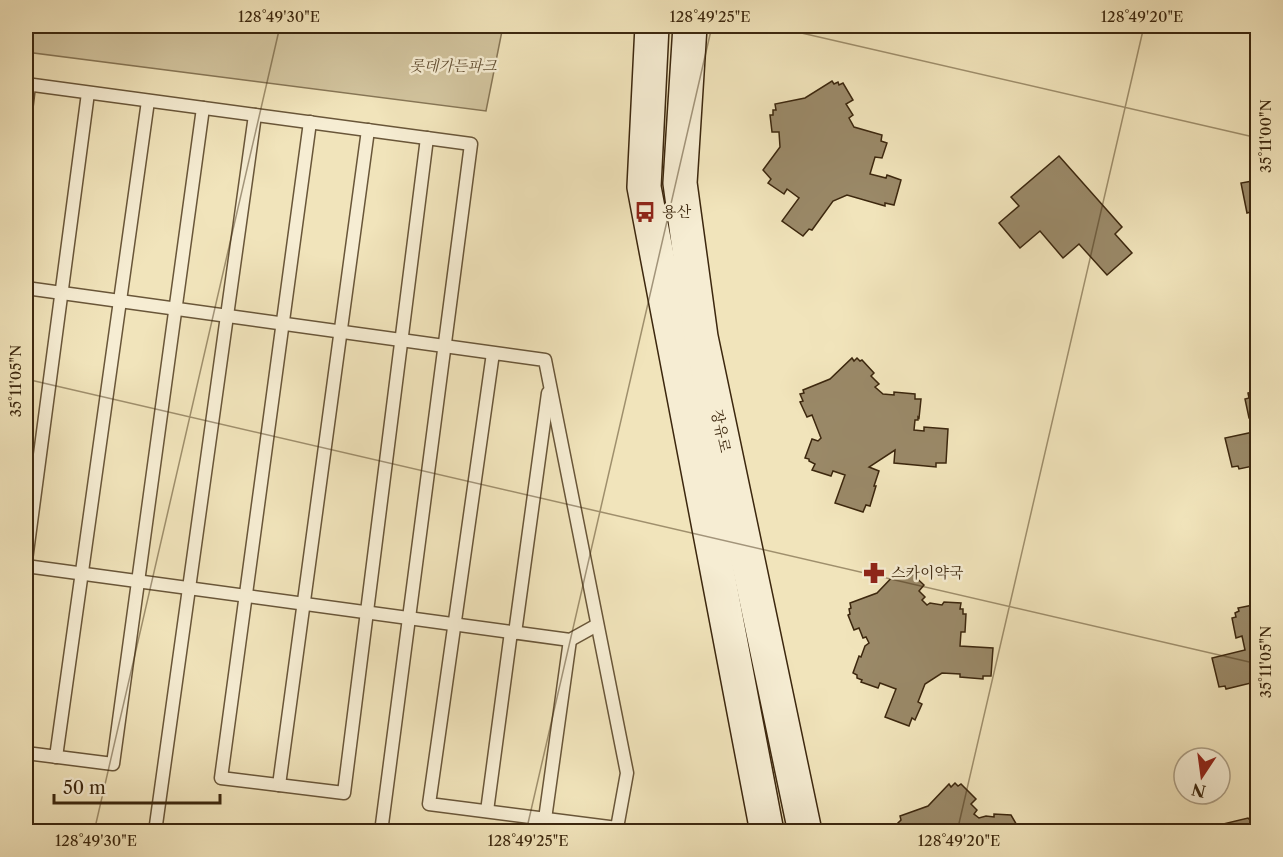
<svg xmlns="http://www.w3.org/2000/svg" width="1283" height="857" font-family="'Libre Caslon Text','Noto Serif KR',serif">
<style>
.green{fill:#d2c49e;stroke:#877656;stroke-width:1.5}
.building{fill:#9a8968;stroke:#3c270e;stroke-width:1.5}
.lines{fill:none;stroke-linecap:round;stroke-linejoin:round}
.lane-casing{stroke:#695639;stroke-width:15}
.secondary-casing{stroke:#3c270e;stroke-width:36}
.lane{stroke:#f6edd3;stroke-width:12}
.secondary{stroke:#f6edd3;stroke-width:33}
.ticks{fill:none;stroke:#3c270e;stroke-width:1.5;stroke-opacity:0.45}
.labels{text-anchor:middle;stroke-width:5;stroke-linejoin:round;paint-order:stroke}
.park-label{font-size:15px;font-style:italic;fill:#624e32;stroke:#f6edd3}
.poi-label{font-size:15px;fill:#3c270e;stroke:#f6edd3;text-anchor:start}
.street-label{font-size:15px;fill:#3c270e;stroke:#f6edd3}
.neatline{fill:none;stroke:#3c270e;stroke-width:2}
.ticks-label{font-size:15px;text-anchor:middle;fill:#3c270e}
</style>
<rect width="100%" height="100%" fill="#f1e4bb"/>
<filter id="stains"><feTurbulence type="fractalNoise" baseFrequency=".00333" numOctaves="4"/><feColorMatrix values="0 0 0 0 .2 0 0 0 0 .09 0 0 0 0 .02 0 0 0 .5 -.17"/></filter>
<radialGradient id="worn" r=".72"><stop offset=".6" stop-color="#630" stop-opacity="0"/><stop offset="1" stop-color="#630" stop-opacity=".3"/></radialGradient>
<path class="green" d="M26,26h477l-17,85 -460,-59z"/>
<g class="building">
<path d="M832,81l2,3 4,-2 1,3 4,-2 10,17 -7,4 7,11 -4,3 5,9 28,8 -1,6 6,2 -5,15 -7,-1 -5,17 16,4 1,-3 14,5 -7,25 -9,-2v3l-38,-11 -14,6 -21,29 -3,-1 -6,7 -21,-15 17,-23 -12,-9 -3,5 -16,-11 3,-4 -8,-9 17,-23 -1,-15h-7l-2,-17h3v-5h3l-1,-6 30,-6z"/>
<path d="M1059,156l63,71 -7,7 17,19 -25,22 -28,-31 -16,14 -23,-27 -20,17 -21,-25 20,-17 -8,-9z"/>
<path d="M1258,180v34l-4,1v-4l-7,2 -6,-30z"/>
<path d="M852,358l2,3 3,-3 3,3 2,-1 12,13 -3,3 8,8 -4,3 8,7 11,1v-3l21,2v5h6l-2,19 -1,-1v3h-3l-1,10 10,1v-4l24,2 -2,34h-10v4l-42,-4 1,-13 -26,17 10,4 -5,15h2l-6,20 -4,-1 -3,7 -28,-9 10,-28 -12,-4 -2,5 -19,-6 3,-6 -6,-3v-2l-4,-1 7,-19 6,2 3,-3 -9,-23 -5,2 -7,-15 3,-1 -3,-7 4,-1 -1,-3 27,-11z"/>
<path d="M1258,388v39l-3,-10 -6,1 -4,-19 4,-1 -1,-5 4,-1 -1,-3z"/>
<path d="M1258,431v34l-19,4 -1,-3 -6,1 -7,-29z"/>
<path d="M899,570l3,2 2,-2 3,4 2,-3 15,14 -5,6 6,6 -3,3 5,5 3,-2 12,2 2,-3 17,1 -1,6h3v5h3l-1,18h-4l-1,14 33,2 -2,28h-8v3l-23,-2v-3l-18,-1 -17,11 -7,18 4,2 -7,16 -3,-2 -3,8 -24,-9 11,-28 -16,-6 -2,5 -17,-6 1,-2 -5,-2v-3l-4,-2 6,-17 2,1 4,-11 4,-3 -3,-6 -3,1 -4,-10 -5,2 -6,-15 2,-1 -1,-5 2,-1 -1,-5 27,-10z"/>
<path d="M1258,604v73l-8,1 1,5 -25,6 -1,-3 -6,1 -7,-29 33,-8 -3,-14 -6,2 -4,-20 4,-1 -1,-4 4,-2 -1,-3z"/>
<path d="M955,783l3,3 3,-2 15,15 -5,5 6,6 -3,4 5,4 7,-2 8,1v-3l17,1 7,12 -1,5h-118l-1,-3 3,-4 -3,-2 3,-3 -1,-4 28,-10 21,-22 2,3z"/>
<path d="M1258,806v26h-41l-1,-3 4,-1 -1,-3 29,-7 3,3 6,-7 -4,-2z"/>
</g>
<g class="lines">
<defs>
<g id="lane">
<path d="M26,84l445,60 -90,688"/>
<path d="M26,110l3,-25"/>
<path d="M310,122l-89,656 123,15 83,-655"/>
<path d="M26,288l519,72 82,413 -10,55 -188,-24 64,-451"/>
<path d="M26,560l62,-467"/>
<path d="M26,566l544,74 27,-15"/>
<path d="M515,633l33,-240"/>
<path d="M26,753l87,11 90,-656"/>
<path d="M56,757l92,-656"/>
<path d="M279,785l89,-655"/>
<path d="M487,811l24,-179"/>
<path d="M545,819l25,-179"/>
<path d="M155,832l100,-717"/>
</g>
<g id="secondary">
<path d="M652,26l-8,161 123,645"/>
<path d="M690,26l-10,157 21,154 104,495"/>
</g>
</defs>
<use href="#lane" class="lane-casing"/>
<use href="#secondary" class="secondary-casing"/>
<use href="#lane" class="lane"/>
<use href="#secondary" class="secondary"/>
</g>
<path class="ticks" d="M771,26l487,112M26,379l1232,285M94,832l186,-806M526,832l186,-806M957,832l187,-806"/>
<defs>
<symbol id="bus-bare" viewBox="-9 -9 18 18"><path d="M-5-6H5V4H4V6H2V4H-2V6H-4V4H-5ZM-3.5-4V0h7V-4ZM-3.5 1.2v1.5H-2V1.2ZM2 1.2v1.5H3.5V1.2Z" fill="#8f2418" stroke="#f6edd3" stroke-width="2.5" paint-order="stroke"/></symbol>
<symbol id="pharmacy-bare" viewBox="-9 -9 18 18"><path d="M-2-6h4v4h4v4h-4v4h-4v-4h-4v-4h4Z" fill="#8f2418" stroke="#f6edd3" stroke-width="2.5" paint-order="stroke"/></symbol>
</defs>
<g fill-rule="evenodd">
<use href="#bus-bare" x="630" y="197" width="30" height="30"/>
<use href="#pharmacy-bare" x="859" y="558" width="30" height="30"/>
</g>
<g class="labels">
<g class="park-label">
<text x="453" y="71">롯데가든파크</text>
</g>
<g class="poi-label">
<text x="662" y="217">용산</text>
<text x="891" y="578">스카이약국</text>
</g>
<g class="street-label">
<text transform="translate(721 431) rotate(78)" y="5">장유로</text>
</g>
</g>
<rect width="1283" height="857" fill="none" stroke="#f1e4bb" stroke-width="66"/>
<g transform="translate(1202 776) rotate(193)"><circle r="28" fill="#f6edd3" stroke="#ac9e84" stroke-width="1.5"/>
<path d="M0-4.5L10 22L0 15L-10 22Z" fill="#8f2418"/>
<text y="-9" font-size="16" font-weight="bold" text-anchor="middle" fill="#3c270e">N</text>
</g>
<path d="M54 794v9h166v-9" fill="none" stroke="#3c270e" stroke-width="3"/>
<text x="63" y="794" font-size="18" fill="#3c270e" stroke="#f6edd3" stroke-width="4.5" paint-order="stroke">50 m</text>
<rect x="33" y="33" width="1217" height="791" class="neatline"/>
<g class="ticks-label">
<text x="279" y="22">128°49'30"E</text>
<text x="710" y="22">128°49'25"E</text>
<text x="1142" y="22">128°49'20"E</text>
<text transform="translate(1266 136) rotate(-90)" y="5">35°11'00"N</text>
<text transform="translate(16 381) rotate(-90)" y="5">35°11'05"N</text>
<text transform="translate(1266 662) rotate(-90)" y="5">35°11'05"N</text>
<text x="96" y="846">128°49'30"E</text>
<text x="528" y="846">128°49'25"E</text>
<text x="959" y="846">128°49'20"E</text>
</g>
<rect width="100%" height="100%" filter="url(#stains)"/>
<rect width="100%" height="100%" fill="url(#worn)"/>
</svg>
